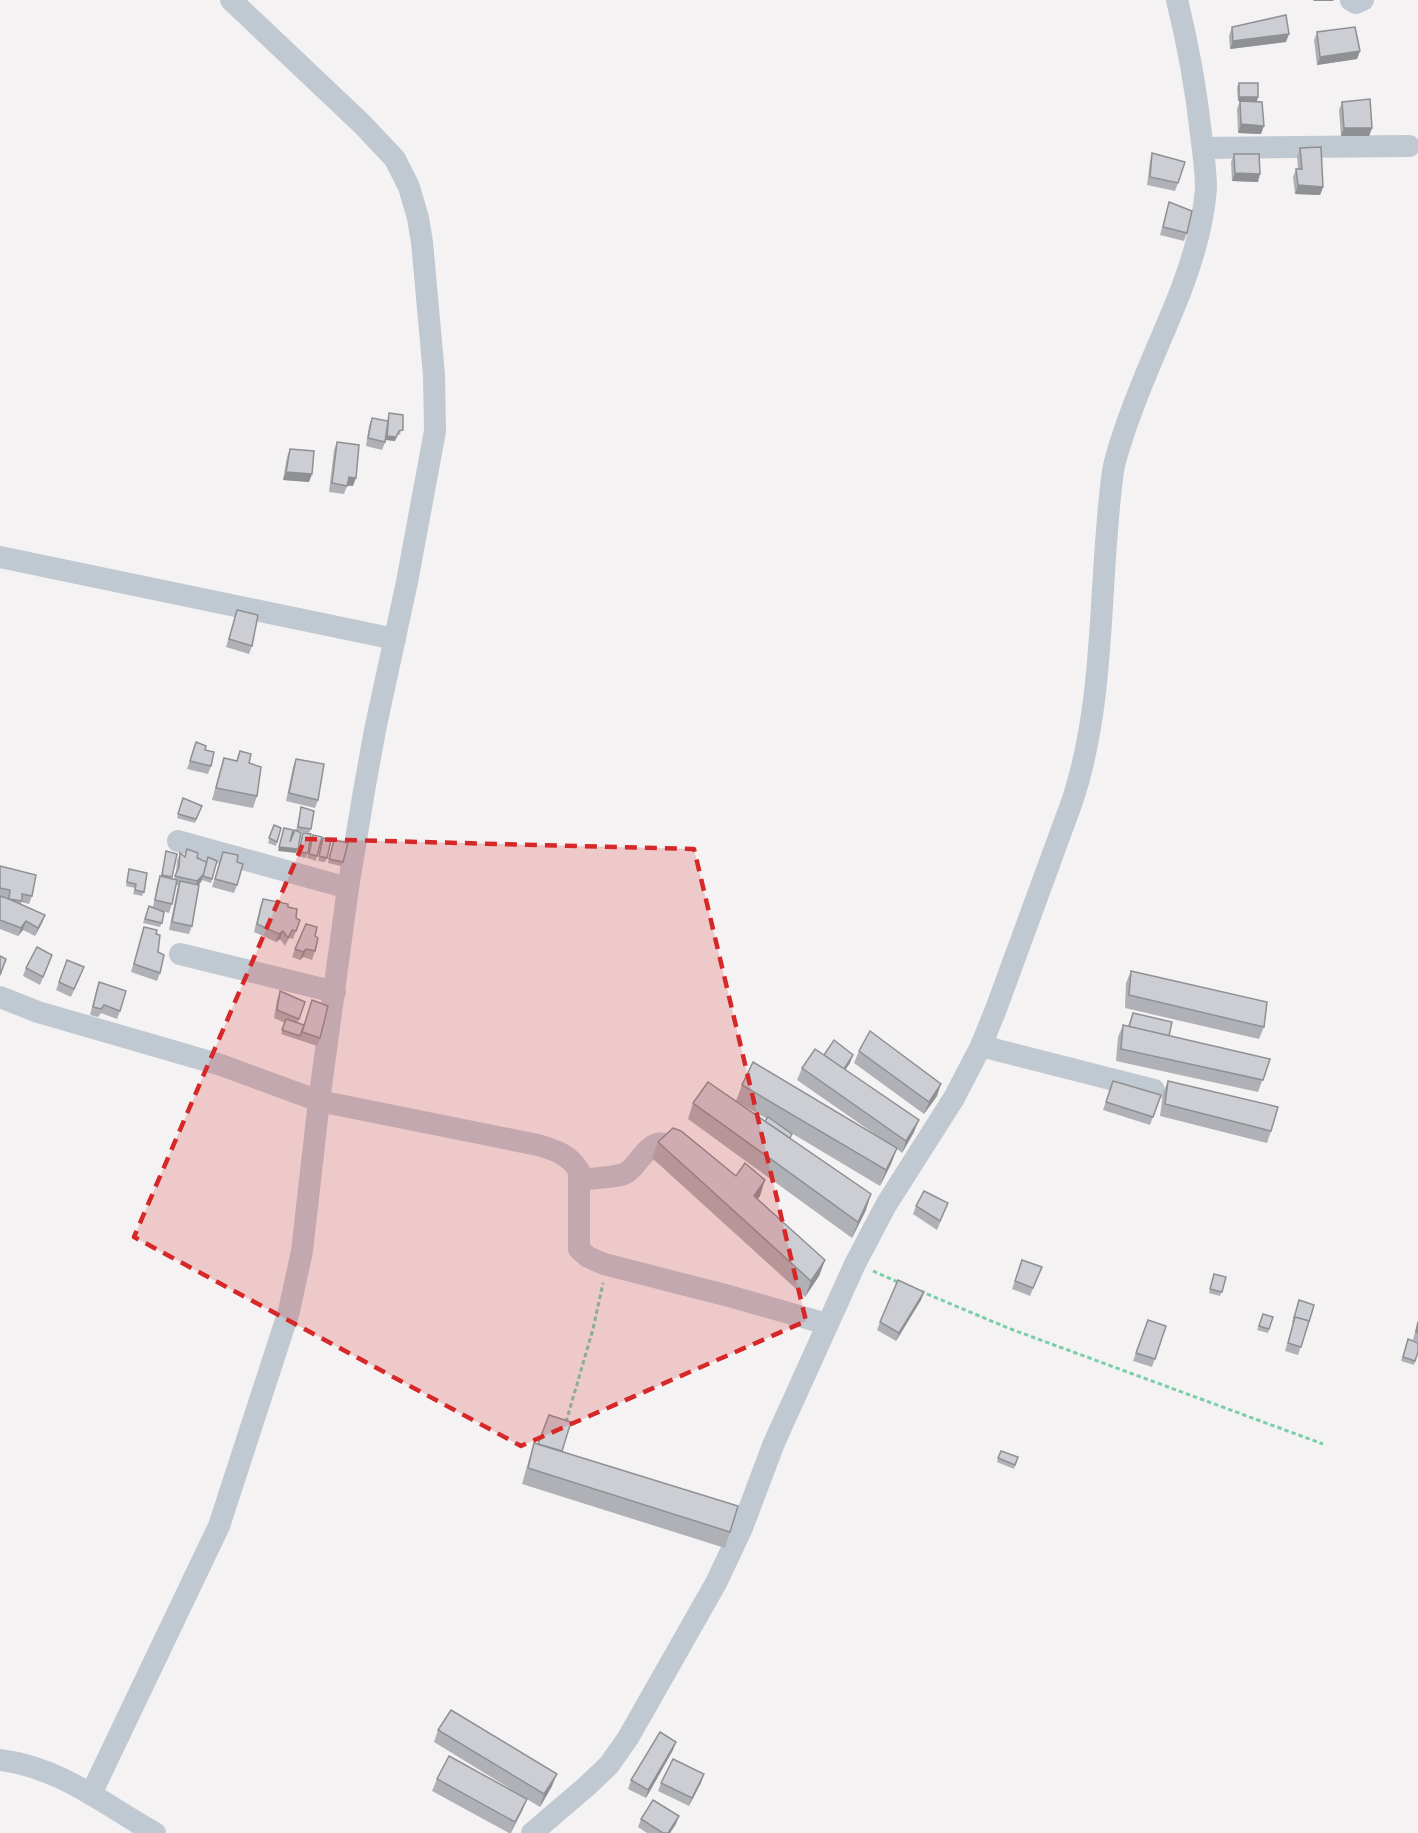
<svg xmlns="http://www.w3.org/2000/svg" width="1418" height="1833" font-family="'Sofia Sans Condensed',sans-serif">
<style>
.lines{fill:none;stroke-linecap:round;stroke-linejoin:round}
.path{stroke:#7acfa9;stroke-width:3;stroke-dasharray:4.5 3;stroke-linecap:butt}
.minor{stroke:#c0c9d1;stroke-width:22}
.wall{fill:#afb1b6}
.shaded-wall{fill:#8f9094}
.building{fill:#ccced4;stroke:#8f9094;stroke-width:1.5}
.marked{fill:#d62828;fill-opacity:0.2;stroke:#d62828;stroke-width:4.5;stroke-dasharray:12 8;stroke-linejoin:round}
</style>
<rect width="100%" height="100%" fill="#f4f2f2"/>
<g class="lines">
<g class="path">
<path d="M873,1271l27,12"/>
<path d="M920,1291l88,37 315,116"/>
<path d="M566,1422l27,-93 10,-46"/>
</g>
<g class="minor">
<path d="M1351,0l5,3 7,-3"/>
<path d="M1203,148l206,-2"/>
<path d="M0,557l395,82"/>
<path d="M178,841l170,47"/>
<path d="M180,954l155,38"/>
<path d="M0,997l38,15 183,53 98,36 219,44c17,5 32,10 41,26v78l9,8 16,7 125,32 98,28"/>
<path d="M981,1046l173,44"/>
<path d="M580,1180c14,-2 31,-2 44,-6 6,-2 10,-8 14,-13 18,-23 24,-21 48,-8"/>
<path d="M0,1760c62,8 103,44 155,73"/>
<path d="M91,1794l128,-268 70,-215 13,-60 17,-150 29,-213 16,-97 11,-61 32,-148 28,-151 -1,-56 -12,-133 -4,-24 -9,-31 -14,-28 -33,-35 -131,-124"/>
<path d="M532,1833l55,-47 22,-21 19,-27 88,-155 26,-55 32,-85 81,-179 31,-59 68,-107 27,-52 15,-37 77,-210c34,-106 25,-219 40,-328 2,-13 7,-26 11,-39 14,-42 32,-81 49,-122 16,-38 30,-80 33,-122 0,-18 -3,-36 -5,-54 -5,-45 -13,-90 -24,-134"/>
</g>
</g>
<g class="wall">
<path d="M1232,27l54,15 -56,7 -1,-13z"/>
<path d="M1317,32l43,19 -3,8 -40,6 -3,-25z"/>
<path d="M1239,83l18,18h-13l17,33 -23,-1 -1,-24 3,-8h-2l-1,-14z"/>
<path d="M1342,102l30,26 -3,8h-28l-2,-26z"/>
<path d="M1300,148l23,39 -3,8 -25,-1 -2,-17 3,-8h2l-1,-13z"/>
<path d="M1152,153l26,30 -3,8 -28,-6 3,-24z"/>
<path d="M1234,154l24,28 -26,-1 -1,-19z"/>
<path d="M1169,202l18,31 -3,8 -24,-6z"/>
<path d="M389,413l12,21 -3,1 -3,6 -9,-1 -4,10 -16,-4 3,-20 3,-8 15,3z"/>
<path d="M337,442l16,44h-6l-3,8 -15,-2 5,-42z"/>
<path d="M290,449l22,25 -3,8 -26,-2 4,-23z"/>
<path d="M237,610l15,36 -3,8 -23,-7z"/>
<path d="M196,742l9,8 6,16 -3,8 -21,-5z"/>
<path d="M224,758l25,5 8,33 -4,12 -41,-8 8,-30z"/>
<path d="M296,759l22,41 -3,8 -29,-7 7,-34z"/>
<path d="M183,798l19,8 -7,17 -18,-5z"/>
<path d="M301,807l10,22 -2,4 -13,-2z"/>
<path d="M274,825l7,3 -5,18 -8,-3z"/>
<path d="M303,833l5,20 -2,5 -8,-2z"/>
<path d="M313,835l4,21 -1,5 -9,-3z"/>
<path d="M323,838l4,20 -2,4 -7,-1z"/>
<path d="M334,840l9,22 -2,4 -13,-3z"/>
<path d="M166,851l5,28h3l2,-5 1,-13 3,-8 5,3 12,2 9,3h11l-6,22 -9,-3 -3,5 -7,41 -3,8 -20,-4 9,-45h-2l-4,19 -3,9 -10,-3 3,13 -2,4 -17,-4 6,-17 4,1 4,-22 3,-9 1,1z"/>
<path d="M223,852l14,33 -3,8 -22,-6z"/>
<path d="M0,866l32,30 -3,8 -8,-2v2l24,11 -3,8 -7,13 -12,-6 -5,6 -18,-7z"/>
<path d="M129,869l15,23 -2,4 -9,-2 2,-6 -9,-2z"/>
<path d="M263,899l25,8 8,11v13l-3,8 -4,-1 -4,8 -5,-7 -4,3 -22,-10 6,-25z"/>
<path d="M144,927l14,25 2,21 -3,8 -26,-9z"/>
<path d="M315,936v15l-3,9 -9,-3 -3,3 -8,-3 3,-8z"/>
<path d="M52,955l-12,30 -17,-9 3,-8z"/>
<path d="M67,960l14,15 -10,22 -15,-7z"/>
<path d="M1131,971l133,56 -5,12 -134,-31 1,-25z"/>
<path d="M99,982l21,29 -3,8 -16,-6 -3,4 -8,-2 6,-24z"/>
<path d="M280,991l19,28 -1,4 22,15 -3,8 -36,-12 4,-11 -11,-5 3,-18z"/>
<path d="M1133,1013l36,23 101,23 -12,33 -142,-31 2,-24 5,-12 5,1z"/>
<path d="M859,1051l78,45 -13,18 -70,-51z"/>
<path d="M824,1055l26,8 -5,7 69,62 -12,21 -5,-4 -6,15 -11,22 -92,-55 2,8 76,71 -14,28 -164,-119 5,-16 72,18 2,-2 -31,-18 6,-16 137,52 -82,-57 5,-12z"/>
<path d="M1113,1081l48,14 -11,30 -47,-15z"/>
<path d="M1168,1081l103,50 -4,12 -107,-27 3,-23z"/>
<path d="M658,1142l102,54 -3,3 68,61 -6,16 -14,21 -153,-139z"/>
<path d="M948,1203l-11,27 -24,-16 3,-8z"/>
<path d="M1022,1260l20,7 -12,29 -18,-7z"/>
<path d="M1214,1274l12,3 -6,19 -11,-3z"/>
<path d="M924,1292l-3,8 -25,41 -19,-11 3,-8z"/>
<path d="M1299,1300l10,22 -11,33 -13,-4 8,-28 -1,-1z"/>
<path d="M1263,1314l10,3 -5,16 -11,-3z"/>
<path d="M1148,1320l18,6 -14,41 -19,-6z"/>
<path d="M1418,1320v22l-5,-2z"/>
<path d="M1408,1339l10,13 -4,13 -13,-4z"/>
<path d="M534,1443l28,8 168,81 -5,16 -203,-64 7,-25z"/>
<path d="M1001,1451l17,6 -4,12 -17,-7z"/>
<path d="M438,1730l114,56 -12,21 -106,-65z"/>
<path d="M673,1750l-27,48 -18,-9 3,-9z"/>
<path d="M704,1774l-15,32 -31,-15 3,-8z"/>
<path d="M437,1779l90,20 -5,12 -11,22h-2l-77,-42z"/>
<path d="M641,1819l35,5 -6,9h-23l-9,-6z"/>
</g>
<g class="shaded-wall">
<path d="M1314,0h20l-1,1h-20z"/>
<path d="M1289,34l-3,8 -56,7 3,-8z"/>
<path d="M1360,51l-3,8 -40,6 3,-8z"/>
<path d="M1239,97h19l-1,4h-19z"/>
<path d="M1241,124l23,2 -3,8 -23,-1z"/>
<path d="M1344,128h28l-3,8h-28z"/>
<path d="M1235,173l25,1 -2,8 -26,-1z"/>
<path d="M1298,185l25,2 -3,8 -25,-1z"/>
<path d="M387,436l9,1 -1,4 -9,-1z"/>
<path d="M286,472l26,2 -3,8 -26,-2z"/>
<path d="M349,477l7,1 -3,8 -7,-1z"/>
<path d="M279,847l19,2 -2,4 -18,-2z"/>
<path d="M204,874l-3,8 -7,7 3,-8z"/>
<path d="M45,915l-3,8 -7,13 3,-8z"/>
<path d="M26,921l-3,9 -5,6 3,-8z"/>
<path d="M283,931l-3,8 -4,3 3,-8z"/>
<path d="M306,949l-3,8 -3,3 3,-8z"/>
<path d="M853,1055l-3,8 -11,16 3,-8z"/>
<path d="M941,1084l-4,12 -13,18 5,-12z"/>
<path d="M919,1120l-5,12 -12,21 4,-12z"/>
<path d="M897,1148l-6,16 -11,22 6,-16z"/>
<path d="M765,1180l-5,16 -12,16 6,-16z"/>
<path d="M871,1194l-5,16 -14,28 6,-16z"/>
<path d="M825,1260l-6,16 -14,21 6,-16z"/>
<path d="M924,1292l-3,8 -25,41 3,-8z"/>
<path d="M676,1742l-3,8 -27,48 2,-8z"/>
<path d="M557,1774l-5,12 -12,21 4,-13z"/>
<path d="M704,1774l-3,9 -12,23 3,-8z"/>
<path d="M527,1799l-5,12 -12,22 5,-11z"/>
<path d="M679,1816l-3,8 -6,9h-2z"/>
</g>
<g class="building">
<path d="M1286,15l3,19 -56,7 -1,-14z"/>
<path d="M1355,27l5,24 -40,6 -3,-25z"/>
<rect x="1239" y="83" width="19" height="14"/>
<path d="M1370,99l2,29h-28l-2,-26z"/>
<path d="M1240,101l22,1 2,24 -23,-2z"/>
<path d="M1321,147l2,40 -25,-2 -2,-16h6l-2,-21z"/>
<path d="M1152,153l33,9 -7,21 -28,-6z"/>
<path d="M1234,154h25l1,20 -25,-1z"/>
<path d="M1169,202l23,9 -5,22 -24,-6z"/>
<path d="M389,413l14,2v15l-4,1 -3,6 -9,-1z"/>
<path d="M372,418l16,3 -3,21 -17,-4z"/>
<path d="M337,442l22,3 -3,33 -7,-1 -2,9 -15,-3z"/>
<path d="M290,449l24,2 -2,23 -26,-2z"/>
<path d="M237,610l21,5 -6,31 -23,-7z"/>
<path d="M196,742l10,4 -1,4 9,2 -3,14 -21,-5z"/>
<path d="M240,751l11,3 -2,9 12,4 -4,29 -41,-8 8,-30 13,3z"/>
<path d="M296,759l28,5 -6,36 -29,-7z"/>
<path d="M183,798l19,8 -6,13 -18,-5z"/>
<path d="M301,807l13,4 -3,18 -13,-2z"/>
<path d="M274,825l7,3 -4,14 -8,-4z"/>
<path d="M284,828l9,2 -3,12 5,-12 6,3 -3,16 -19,-2z"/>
<path d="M303,833l8,1 -3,19 -9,-1z"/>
<path d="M313,835l9,2 -5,19 -8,-2z"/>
<path d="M323,838l8,2 -4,18 -8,-2z"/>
<path d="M334,840l14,3 -5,19 -14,-3z"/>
<path d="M187,849l11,4 -1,5 10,4 -3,12 -7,7 -22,-5 4,-9 1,-14 5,4z"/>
<path d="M166,851l11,3 -5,23 -10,-2z"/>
<path d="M223,852l15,3 -1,7 6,2 -6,21 -22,-6z"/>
<path d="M208,857l9,4 -5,18 -9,-3z"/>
<path d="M0,866l36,9 -4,21 -10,-2v7l-13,-2 36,16 -7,13 -12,-7 -5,7 -21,-8v-24l9,3 1,-9 -10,-2z"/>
<path d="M129,869l18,4 -3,19 -9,-2 1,-6 -9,-2z"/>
<path d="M160,876l17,4 -5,24 -17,-4z"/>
<path d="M180,881l19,4 -7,41 -20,-4z"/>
<path d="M263,899l25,5v3l9,2 -1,9 4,2 -4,11 -4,-1 -4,8 -5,-7 -4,3 -22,-10z"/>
<path d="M149,906l15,6 -2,11 -17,-4z"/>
<path d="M306,924l11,3 -2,9 3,2 -3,13 -9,-2 -3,3 -8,-3z"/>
<path d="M144,927l13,3 -1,4 4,1 -2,17 6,3 -4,18 -26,-9z"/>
<path d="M37,947l15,8 -9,22 -17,-9z"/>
<path d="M0,956l6,3 -6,16z"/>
<path d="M67,960l17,7 -10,22 -15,-7z"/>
<path d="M1131,971l136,31 -3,25 -135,-32z"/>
<path d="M99,982l27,9 -6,20 -16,-6 -3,4 -8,-2z"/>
<path d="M280,991l25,11 -6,17 -22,-9z"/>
<path d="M312,1000l16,6 -8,32 -18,-6z"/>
<path d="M1133,1013l39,9 -3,14 -40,-9z"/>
<path d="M286,1019l18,6 -4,11 -18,-6z"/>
<path d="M1123,1025l147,34 -7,21 -142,-31z"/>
<path d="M870,1031l71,53 -12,18 -70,-51z"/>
<path d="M834,1040l19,15 -9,14 -20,-14z"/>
<path d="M815,1049l104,71 -13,21 -104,-73z"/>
<path d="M753,1062l144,86 -11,22 -144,-85z"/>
<path d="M1113,1081l48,14 -8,22 -47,-15z"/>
<path d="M1168,1081l110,26 -7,24 -106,-27z"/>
<path d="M708,1082l163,112 -13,28 -165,-119z"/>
<path d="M768,1117l24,17 -2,4 -25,-17z"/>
<path d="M673,1128l8,3 55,45 9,-13 20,17 -11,16 71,64 -14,21 -153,-139z"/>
<path d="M924,1191l24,12 -8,18 -24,-15z"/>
<path d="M1022,1260l20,7 -9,21 -18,-7z"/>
<path d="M1214,1274l12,3 -4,15 -12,-3z"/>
<path d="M898,1280l26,12 -25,41 -19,-11z"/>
<path d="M1299,1300l15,5 -5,17v-1l-14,-4v1h-1z"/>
<path d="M1263,1314l10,3 -4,12 -10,-3z"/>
<path d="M1295,1317l14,4 -8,26 -13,-4z"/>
<path d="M1148,1320l18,6 -11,33 -19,-6z"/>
<path d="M1418,1322v11l-2,-1z"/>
<path d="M1408,1339l10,4v9l-3,9 -12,-4z"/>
<path d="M549,1415l22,7 -9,29 -24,-7z"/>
<path d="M534,1443l204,63 -8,26 -202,-64z"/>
<path d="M1001,1451l17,6 -3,8 -17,-7z"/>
<path d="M451,1710l106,64 -13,20 -106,-64z"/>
<path d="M660,1732l16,10 -28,48 -17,-10z"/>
<path d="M449,1756l78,43 -12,23 -78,-43z"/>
<path d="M673,1759l31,15 -12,24 -31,-15z"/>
<path d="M653,1800l26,16 -11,17h-5l-22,-14z"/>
</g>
<path class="marked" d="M305,839l389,10 112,472 -285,125 -387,-209z"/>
</svg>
